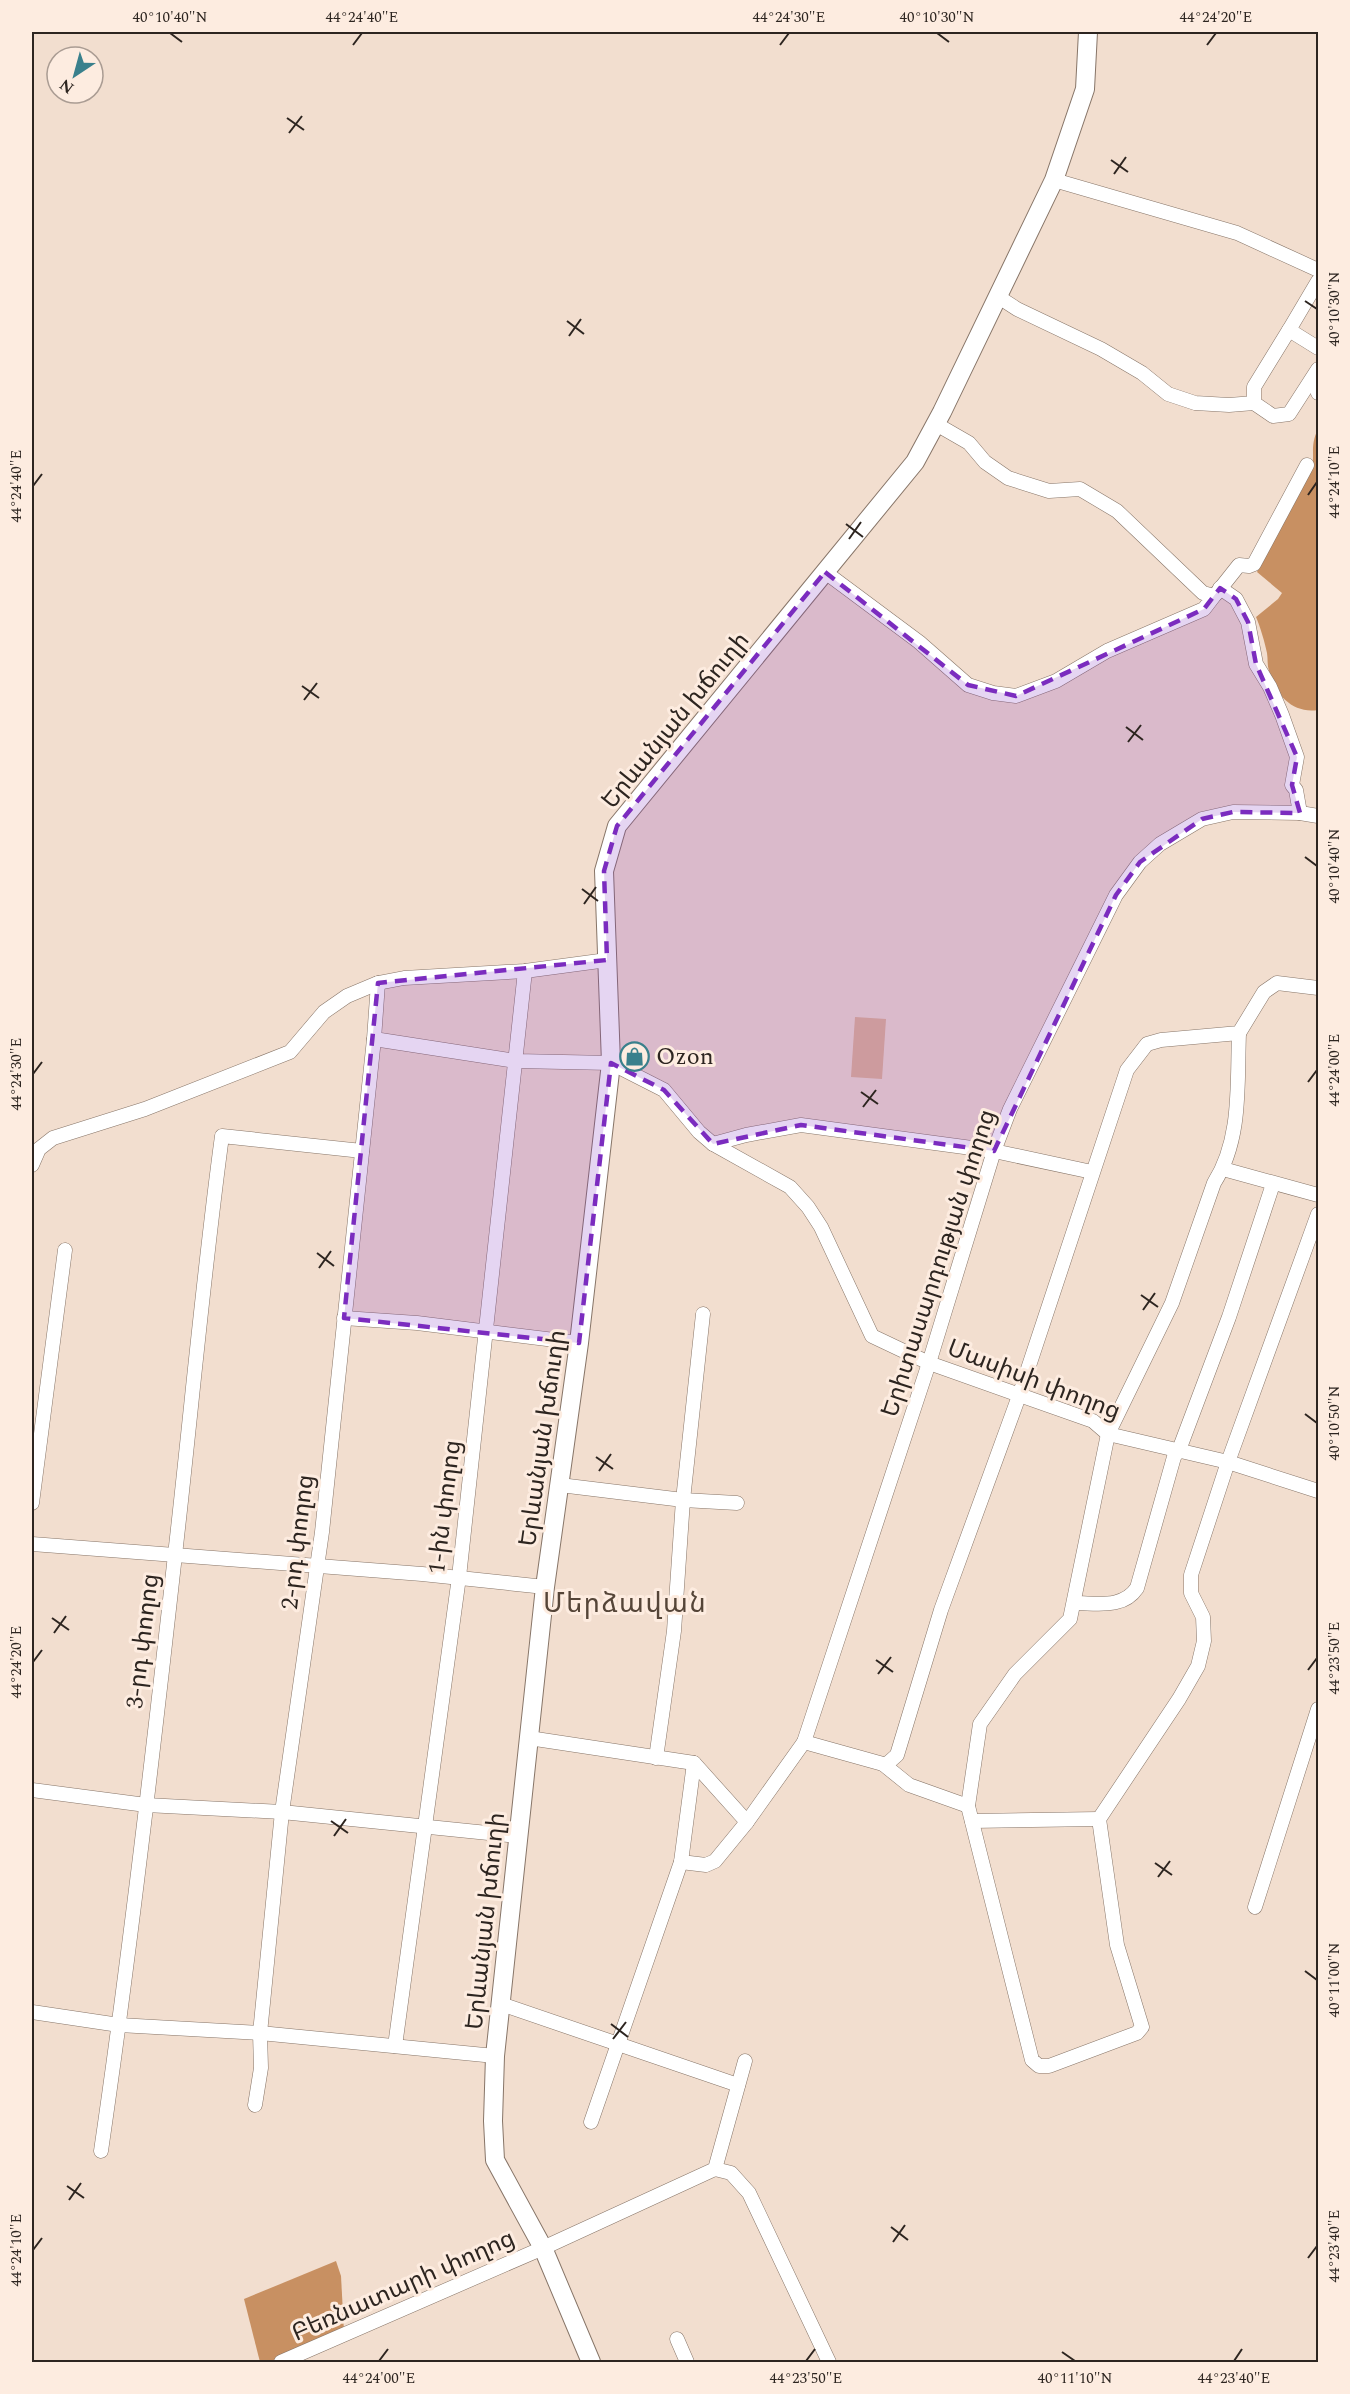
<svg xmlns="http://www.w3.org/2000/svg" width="1350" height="2394" font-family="Spectral,'Noto Sans Armenian',serif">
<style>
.green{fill:#e1b796}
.forest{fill:#c89062}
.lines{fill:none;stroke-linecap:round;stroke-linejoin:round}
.minor-casing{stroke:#877568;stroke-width:15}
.major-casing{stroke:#877568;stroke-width:20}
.minor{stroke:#fff;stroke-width:14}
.major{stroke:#fff;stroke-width:18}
.marked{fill:#7b2cbf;fill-opacity:0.2;stroke:#7b2cbf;stroke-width:4.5;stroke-dasharray:12 8;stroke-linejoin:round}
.ticks{fill:none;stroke:#2d2520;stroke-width:2}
.labels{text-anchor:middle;stroke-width:6;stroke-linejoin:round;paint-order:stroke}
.street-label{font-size:24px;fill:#2d2520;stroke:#fdece0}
.poi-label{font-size:24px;fill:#2d2520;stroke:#fdece0;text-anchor:start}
.quarter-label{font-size:27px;letter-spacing:1.5px;fill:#554538;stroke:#fdece0}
.neatline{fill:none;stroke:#2d2520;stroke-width:2}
.ticks-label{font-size:15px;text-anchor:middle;fill:#2d2520}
</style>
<rect width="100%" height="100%" fill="#f2decf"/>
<path class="green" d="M855,1017l31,2 -4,60 -31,-2z"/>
<g class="forest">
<path d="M1318,429v281c-25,4 -43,-15 -49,-39 -2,-6 -1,-12 -2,-18 -2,-10 -7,-27 -11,-36l22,-18 4,-6 -25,-21 54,-101c5,-16 -2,-23 7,-42z"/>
<path d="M336,2261l5,15 3,56 -71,30h-13l-16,-63z"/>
</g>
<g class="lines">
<defs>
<g id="minor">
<path d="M1054,180l183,53 81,37"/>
<path d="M1318,281l-29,49 29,18"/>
<path d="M997,296l20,13 84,40 41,24 26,21 27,9 34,2 25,-2"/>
<path d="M1289,330l-35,57v16l19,13 16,-2 29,-45"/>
<path d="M1313,378l5,15"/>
<path d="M825,572l94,70 49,43 25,8 23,3 40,-15 51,-30 97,-42 10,-13 -11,-3 -86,-82 -37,-22 -31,2 -41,-13 -23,-16 -16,-19 -33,-19"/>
<path d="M1220,588l16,11 12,23 8,42 14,23 12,28 15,42 -5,28 4,5 4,23"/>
<path d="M1216,594l23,-29 10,1 5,-2 53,-99"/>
<path d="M1239,1033c-2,51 3,106 -25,150l-42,120 -64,131 -38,185 -55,55 -35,50 -12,82 64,254 7,6h10l88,-33 5,-6 -25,-82 -18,-126 80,-120 19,-33 6,-25 -1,-24 -12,-24v-18l37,-113 90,-248"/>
<path d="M374,1039l142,22 95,2 53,27 35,42 14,12 77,43 18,20 13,20 51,109 57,27 164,58 15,13 120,28 90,29"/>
<path d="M713,1144l33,-9 55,-10 193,26 98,21"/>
<path d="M32,1165l7,-16 14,-11 92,-29 145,-57 34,-40 23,-16 31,-13 26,-5 121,-7 82,-11"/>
<path d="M1223,1169l95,26"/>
<path d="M344,1318l73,5 162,20"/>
<path d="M560,1485l123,15 54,3"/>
<path d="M32,1503l33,-253"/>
<path d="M32,1544l390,30 123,13"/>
<path d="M1075,1603c22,0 48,6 62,-15l37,-131 5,-7 50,-133 44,-133"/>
<path d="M529,1738l165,25 53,59"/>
<path d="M804,1742l79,22 5,-1 9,-8 44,-145 78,-214 108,-326 20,-26 14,-4 78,-7 25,-41 13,-9 41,5"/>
<path d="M656,1758l18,-127 9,-131 20,-186"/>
<path d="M883,1764l26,21 59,21"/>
<path d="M32,1790l114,15 136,7 236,24"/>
<path d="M972,1821l127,-2"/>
<path d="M681,1862l25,3 9,-4 32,-39 57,-80 125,-379 65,-212 16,-42 106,-214 24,-33 20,-18 42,-25 31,-7 67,1 18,3"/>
<path d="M1255,1907l63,-198"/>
<path d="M501,2004l237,81"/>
<path d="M32,2012l87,13 141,8 235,23"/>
<path d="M395,2046l64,-469 66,-606"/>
<path d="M255,2105l6,-37 -1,-35 22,-221 40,-280 52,-493 4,-56"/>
<path d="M591,2122l90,-260 13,-99"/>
<path d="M101,2151c29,-198 52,-397 74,-596 16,-140 28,-279 47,-419l140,15"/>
<path d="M715,2169l16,4 18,20 80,169"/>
<path d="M677,2339l10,23"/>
<path d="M281,2362l262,-114 172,-79 30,-108"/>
</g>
<path id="major" d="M591,2362l-48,-114 -48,-88 -2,-39 2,-65 50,-469 34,-244 32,-280 -7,-192 13,-45 298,-364 27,-50 112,-232 31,-91 3,-57"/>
</defs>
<use href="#minor" class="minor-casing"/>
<use href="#major" class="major-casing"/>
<use href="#minor" class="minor"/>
<use href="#major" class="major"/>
</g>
<path class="marked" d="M825,572l143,113 48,11 188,-87 16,-21 16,11 12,23 8,42 41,93 -5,28 8,28 -67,-1 -31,7 -62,43 -24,33 -122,256 -193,-26 -88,19 -49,-54 -53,-27 -32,280 -235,-25 34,-335 229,-23 -3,-89 13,-45z"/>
<path class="ticks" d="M170,33l12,9M937,33l12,9M353,45l9,-12M780,45l9,-12M1207,45l9,-12M287,118l17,12M289,133l13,-17M1111,160l17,12M1114,174l12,-17M1305,301l12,8M567,321l17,13M569,336l12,-17M33,486l9,-12M1308,495l9,-13M846,524l17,13M849,539l12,-17M302,686l17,12M304,700l13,-17M1126,727l17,13M1128,742l13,-17M1305,857l12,9M582,889l16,12M584,904l12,-17M33,1074l9,-12M1308,1082l9,-12M861,1092l17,12M863,1107l13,-17M317,1253l17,13M319,1268l12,-17M1141,1295l17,12M1143,1310l12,-17M1305,1414l12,9M596,1457l17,12M599,1471l12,-17M52,1618l17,12M54,1633l12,-17M876,1660l17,12M33,1662l9,-12M1308,1670l9,-12M878,1674l13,-17M331,1821l17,12M334,1836l12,-17M1155,1863l17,12M1158,1877l12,-16M1305,1971l12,9M611,2024l17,13M613,2039l13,-17M67,2186l17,12M69,2200l12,-17M891,2227l17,13M893,2242l12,-17M33,2250l9,-12M1308,2258l9,-12M1062,2352l13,9M379,2361l9,-12M806,2361l9,-12M1234,2361l8,-12"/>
<defs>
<symbol id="shop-ring" viewBox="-11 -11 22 22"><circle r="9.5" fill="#fdece0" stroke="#3a808c" stroke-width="1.5"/><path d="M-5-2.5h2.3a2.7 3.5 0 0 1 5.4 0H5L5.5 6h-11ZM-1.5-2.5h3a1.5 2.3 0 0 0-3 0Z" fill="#3a808c"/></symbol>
</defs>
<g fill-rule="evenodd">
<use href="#shop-ring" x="618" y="1040" width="33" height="33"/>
</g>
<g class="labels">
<g class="street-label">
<text transform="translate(675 720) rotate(-51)" y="8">Երևանյան խճուղի</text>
<text transform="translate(938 1263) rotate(-72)" y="8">Երիտասարդության փողոց</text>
<text transform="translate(1034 1379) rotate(21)" y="8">Մասիսի փողոց</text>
<text transform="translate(542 1438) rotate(-82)" y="8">Երևանյան խճուղի</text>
<text transform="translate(444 1507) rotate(-83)" y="8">1-ին փողոց</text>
<text transform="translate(297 1542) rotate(-83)" y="8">2-րդ փողոց</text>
<text transform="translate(142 1641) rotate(-83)" y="8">3-րդ փողոց</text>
<text transform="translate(485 1921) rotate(-84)" y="8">Երևանյան խճուղի</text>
<text transform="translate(403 2285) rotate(-24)" y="8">Բեռնատարի փողոց</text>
</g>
<g class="poi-label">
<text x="656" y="1064">Ozon</text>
</g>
<g class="quarter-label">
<text x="625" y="1612">Մերձավան</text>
</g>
</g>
<rect width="1350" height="2394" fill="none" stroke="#fdece0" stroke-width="66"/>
<g transform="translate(75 75) rotate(216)"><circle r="28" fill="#fdece0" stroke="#aa9c93" stroke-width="1.5"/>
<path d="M0-4.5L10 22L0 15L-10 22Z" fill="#3a808c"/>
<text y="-9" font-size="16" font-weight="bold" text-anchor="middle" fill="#2d2520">N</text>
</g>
<rect x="33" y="33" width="1284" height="2328" class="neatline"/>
<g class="ticks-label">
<text x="170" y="22">40°10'40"N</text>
<text x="362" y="22">44°24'40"E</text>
<text x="789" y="22">44°24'30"E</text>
<text x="937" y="22">40°10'30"N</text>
<text x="1216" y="22">44°24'20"E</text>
<text transform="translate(1334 309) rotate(-90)" y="5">40°10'30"N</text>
<text transform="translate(1334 482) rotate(-90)" y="5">44°24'10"E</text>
<text transform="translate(16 486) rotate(-90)" y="5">44°24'40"E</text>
<text transform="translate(1334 866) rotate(-90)" y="5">40°10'40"N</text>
<text transform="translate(1334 1070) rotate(-90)" y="5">44°24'00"E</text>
<text transform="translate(16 1074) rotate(-90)" y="5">44°24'30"E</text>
<text transform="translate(1334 1423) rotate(-90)" y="5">40°10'50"N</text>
<text transform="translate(1334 1658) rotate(-90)" y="5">44°23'50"E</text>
<text transform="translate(16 1662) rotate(-90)" y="5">44°24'20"E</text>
<text transform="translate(1334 1980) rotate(-90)" y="5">40°11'00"N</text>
<text transform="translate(1334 2246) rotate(-90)" y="5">44°23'40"E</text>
<text transform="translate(16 2250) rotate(-90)" y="5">44°24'10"E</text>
<text x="379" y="2383">44°24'00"E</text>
<text x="806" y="2383">44°23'50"E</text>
<text x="1075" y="2383">40°11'10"N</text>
<text x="1234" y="2383">44°23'40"E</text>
</g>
</svg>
